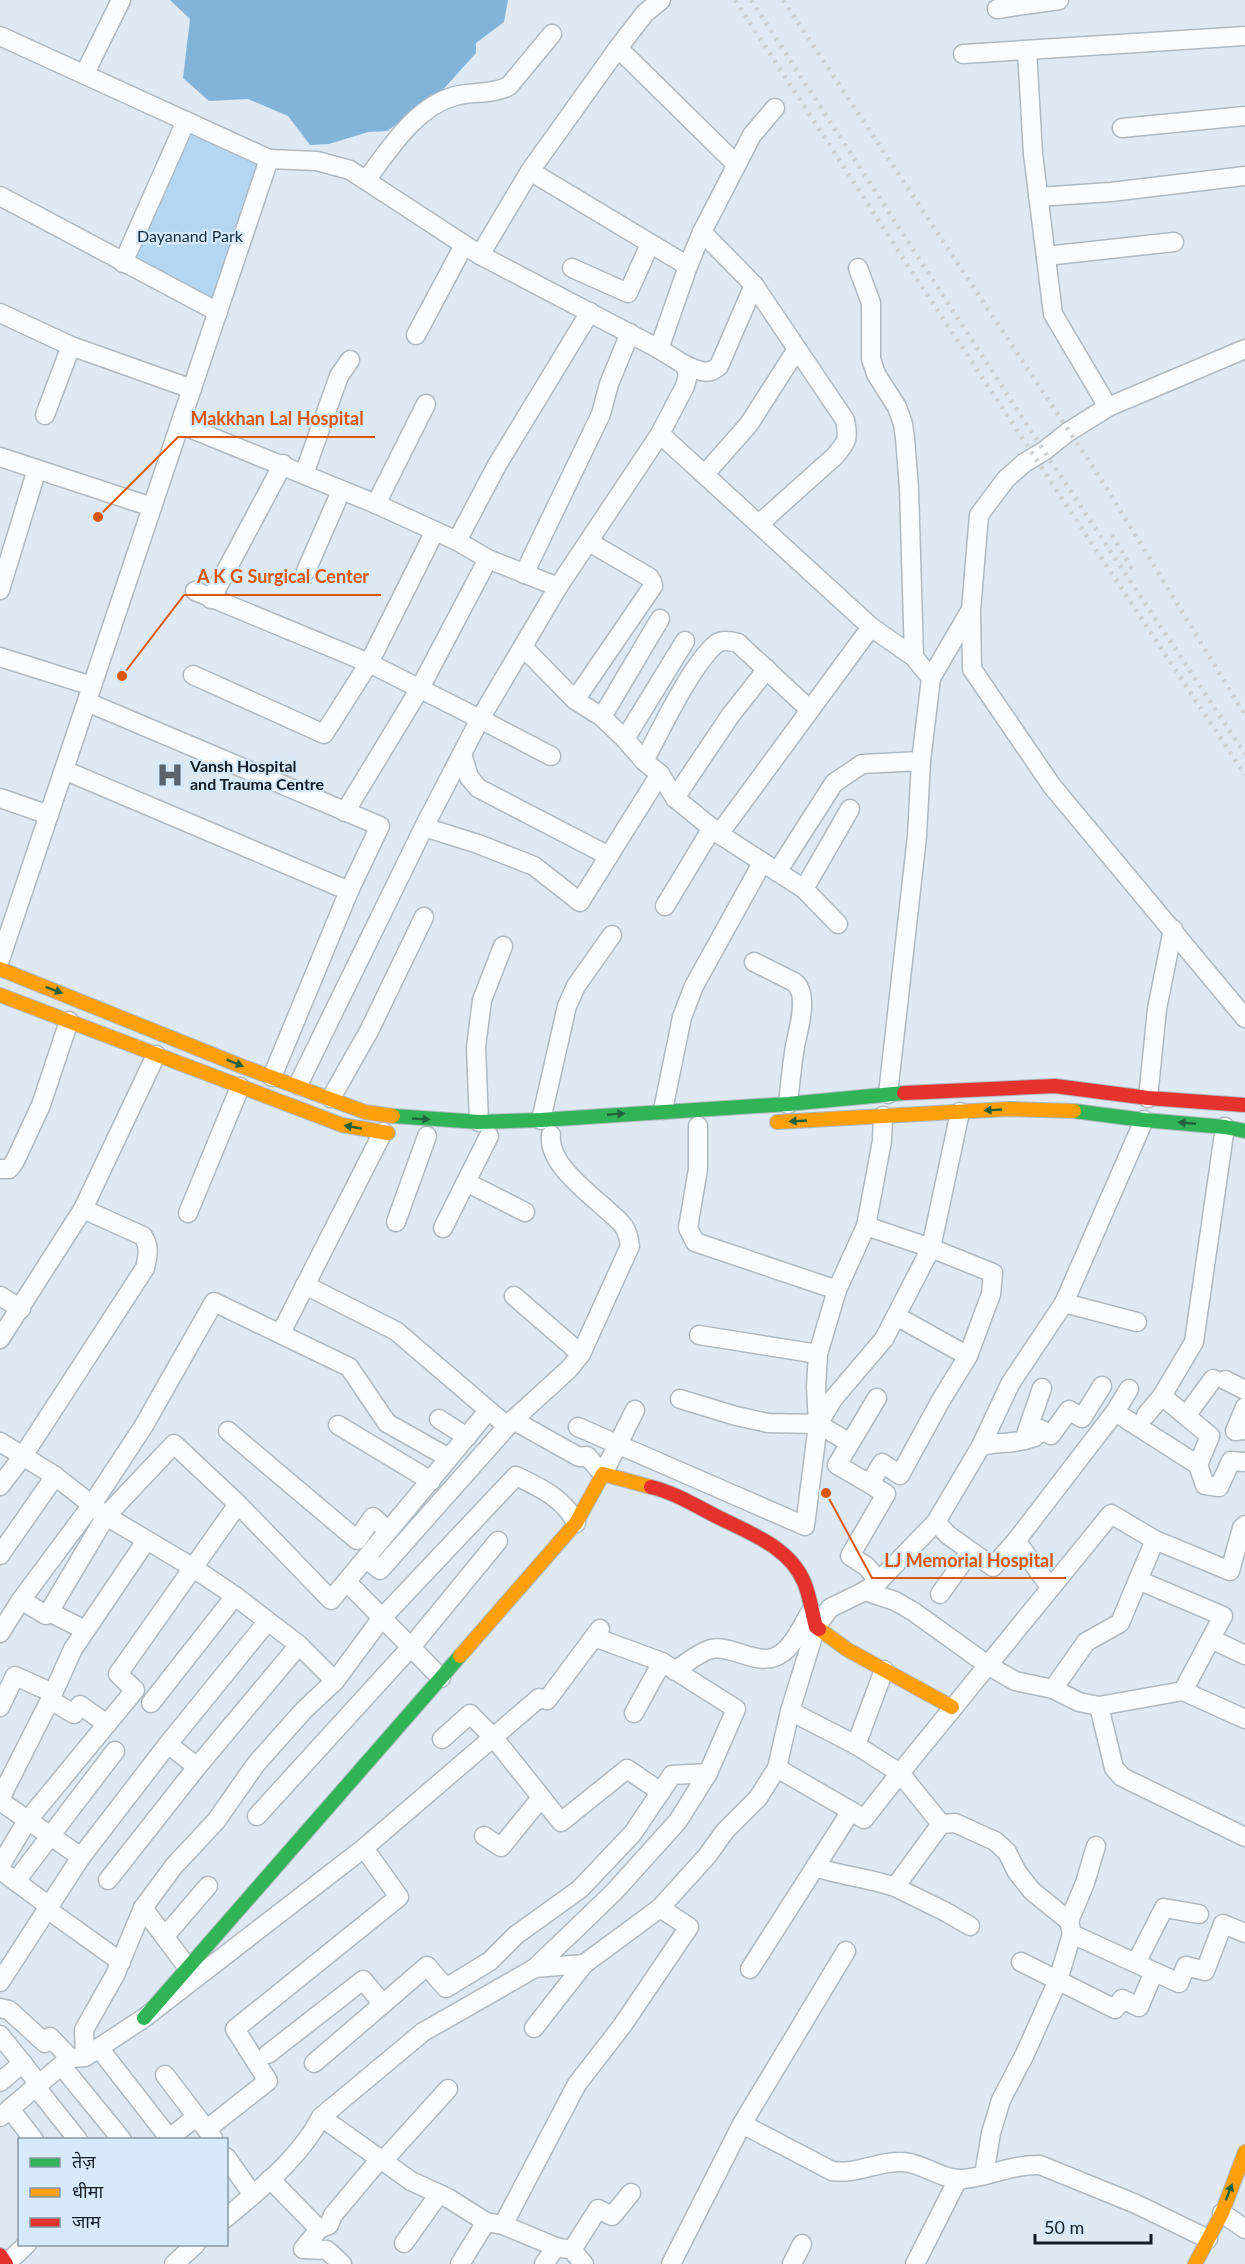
<svg xmlns="http://www.w3.org/2000/svg" width="1245" height="2264" font-family="Lato,'Noto Sans Devanagari',sans-serif">
<style>
.green{fill:#b3d6f3}
.water{fill:#82b3d9}
.lines{fill:none;stroke-linecap:round;stroke-linejoin:round}
.street-casing{stroke:#afb9c1;stroke-width:21}
.fast-casing{stroke:#afb9c1;stroke-width:16}
.slow-casing{stroke:#afb9c1;stroke-width:16}
.jam-casing{stroke:#afb9c1;stroke-width:16}
.street{stroke:#fafcfd;stroke-width:18}
.fast{stroke:#30b455;stroke-width:14}
.slow{stroke:#ff9f0a;stroke-width:14}
.jam{stroke:#e5322d;stroke-width:14}
.rail{stroke:#ced1d4;stroke-width:4.5;stroke-dasharray:3 6;stroke-linecap:butt}
.oneway{fill:#21613b}
.labels{text-anchor:middle;stroke-width:4.5;stroke-linejoin:round;paint-order:stroke}
.park-label{font-size:16px;fill:#102d42;stroke:#d6eafb}
.poi-label{font-size:16px;font-weight:bold;fill:#141d25;stroke:#d6eafb;text-anchor:start}
.leader{fill:none;stroke:#dd560d;stroke-width:2}
.callout-dot{fill:#dd560d;stroke:#d6eafb;stroke-width:2}
.callout-label{font-size:18px;text-anchor:middle;font-weight:bold;fill:#dd560d;stroke:#d6eafb;stroke-width:4.5;stroke-linejoin:round;paint-order:stroke}
</style>
<rect width="100%" height="100%" fill="#dee9f3"/>
<path class="green" d="M188,127l75,35 -47,143 -87,-45z"/>
<path class="water" d="M170,0h338l-4,22 -28,21v10l-37,41 -52,37 -19,1 -39,12 -19,1 -22,-29 -40,-17 -39,2 -26,-23 7,-59z"/>
<g class="lines">
<defs>
<g id="street">
<path d="M997,9l62,-9"/>
<path d="M0,36l269,123 -269,801"/>
<path d="M618,48l118,116"/>
<path d="M1027,50l6,104 20,160 55,93"/>
<path d="M963,54l282,-18"/>
<path d="M85,73l36,-73"/>
<path d="M1122,128l123,-12"/>
<path d="M269,159l48,2 33,9 130,85 179,94 29,-83 14,-34 50,-97 23,-27"/>
<path d="M530,171l158,95"/>
<path d="M366,180c24,-31 49,-73 89,-84 18,-5 37,-1 54,-10l43,-52"/>
<path d="M0,196l218,116"/>
<path d="M1038,197l73,-5 134,-16"/>
<path d="M702,232l52,53 91,135c4,19 2,22 -10,36l-76,68"/>
<path d="M480,255l50,-84 88,-123 27,-35 16,-13"/>
<path d="M1046,256l128,-14"/>
<path d="M123,263l63,-142"/>
<path d="M572,268l56,25 22,-49"/>
<path d="M858,268l13,35v56l5,15 21,33 6,17 2,14 4,50 5,169"/>
<path d="M0,313l71,33 121,43"/>
<path d="M416,335l48,-90"/>
<path d="M1245,349l-137,58 -40,25 -24,19 -20,12 -18,16 -27,36 -8,95 1,59 80,117 193,232"/>
<path d="M685,365c14,6 23,11 34,1l35,-81"/>
<path d="M45,415l26,-69"/>
<path d="M182,425l194,79 81,37 31,18 70,28"/>
<path d="M660,434l211,193 43,30 17,21 -10,83 -4,75 -29,258"/>
<path d="M0,457l152,50"/>
<path d="M304,474l35,-98 11,-16"/>
<path d="M705,474l44,-50 48,-75"/>
<path d="M376,504l50,-100"/>
<path d="M457,541l40,-76 93,-153"/>
<path d="M306,571l35,-80"/>
<path d="M524,574l77,-160 8,-30 21,-51"/>
<path d="M0,590l37,-121"/>
<path d="M195,591l174,72 111,56 -56,108 -126,258"/>
<path d="M211,599l72,-135"/>
<path d="M523,647l52,53 27,17 23,22 19,22 16,13 15,24 44,36 152,-207"/>
<path d="M0,657l92,29"/>
<path d="M193,675l131,59 45,-71 66,-132"/>
<path d="M931,678l39,-67"/>
<path d="M575,700l78,-114 -1,-4 -3,-5 -60,-35"/>
<path d="M87,702l293,124 -31,65 -77,186"/>
<path d="M602,717l58,-98"/>
<path d="M625,739l60,-98"/>
<path d="M462,754l7,23 9,11 131,68"/>
<path d="M551,756l-71,-37 78,-132 102,-153 25,-48 3,-11 -3,-10 -26,-16"/>
<path d="M644,761c17,-31 47,-96 72,-117 6,-5 15,-3 22,-1l72,67"/>
<path d="M64,770l285,121"/>
<path d="M0,798l49,17"/>
<path d="M675,798l55,-82 37,-47"/>
<path d="M345,812l74,-122 69,-131"/>
<path d="M424,827l54,17 56,22 46,36 80,-128"/>
<path d="M719,834l85,55 34,35"/>
<path d="M777,872l57,-89 28,-19 59,-3"/>
<path d="M804,889l46,-80"/>
<path d="M665,906l47,-78"/>
<path d="M754,962l40,20c16,12 4,48 1,64 -3,19 -5,38 -7,58"/>
<path d="M331,1098l38,-67 55,-114"/>
<path d="M1148,1098l9,-89 16,-80"/>
<path d="M663,1110l19,-93 12,-31 68,-123"/>
<path d="M541,1120l26,-114 9,-20 36,-51"/>
<path d="M479,1122l-3,-75 6,-47 21,-54"/>
<path d="M698,1126v43l-10,59 7,14 142,48"/>
<path d="M0,1169h9l6,-8 26,-56 28,-84"/>
<path d="M466,1182l59,30"/>
<path d="M188,1213l52,-126"/>
<path d="M396,1222l31,-86"/>
<path d="M443,1228l46,-92"/>
<path d="M305,1285l91,46 111,95"/>
<path d="M0,1296l21,13"/>
<path d="M514,1296l67,58"/>
<path d="M1064,1303l73,19"/>
<path d="M896,1316l72,40"/>
<path d="M281,1333l102,-201"/>
<path d="M699,1335l119,19"/>
<path d="M0,1339l83,-130 73,-154"/>
<path d="M1225,1380l20,10"/>
<path d="M1162,1396l32,-54 31,-215"/>
<path d="M680,1399l56,17 32,7 50,1"/>
<path d="M1245,1407l-10,24 10,-1"/>
<path d="M1115,1412l14,-23"/>
<path d="M1146,1415l16,-19 48,40 -12,29"/>
<path d="M1186,1416l27,-37"/>
<path d="M439,1419l28,18"/>
<path d="M513,1420l66,37 8,-1 16,18 32,-64"/>
<path d="M338,1425l93,56"/>
<path d="M578,1427l227,99 13,-102 -2,-37 2,-33 19,-64 29,-64 16,-85 1,-25"/>
<path d="M228,1431l129,109 16,-23 15,14"/>
<path d="M1024,1440l11,-3 5,-8 11,6 18,-25 13,8 20,-32"/>
<path d="M0,1442l55,34 51,40 86,51 43,29 64,49 36,36"/>
<path d="M850,1443l-32,-19 15,-25 51,-60 47,-91 -65,-22"/>
<path d="M981,1446c15,-4 28,-2 43,-6l18,-52"/>
<path d="M870,1484l-33,-19 40,-67"/>
<path d="M0,1486l23,-30 122,-188c3,-13 5,-21 -2,-32l-60,-27"/>
<path d="M936,1522l12,13 45,32 23,-26 99,-129 83,53 7,20 14,2 12,-26 14,1"/>
<path d="M1155,1540l75,31 12,-43 3,-3"/>
<path d="M1016,1541l35,47"/>
<path d="M0,1555l55,-79"/>
<path d="M366,1559l14,11 133,-150 56,-51 12,-15 49,-108c-1,-8 -3,-16 -8,-22 -20,-22 -75,-56 -71,-89"/>
<path d="M879,1581l-13,-15 -16,-10 36,-62 -16,-10 12,-21 18,12 41,-75 27,-44 23,-62 2,-21 -62,-25 29,-136"/>
<path d="M347,1582l94,96"/>
<path d="M865,1591l30,10 19,11 75,54 26,15 38,8 33,-47 34,-19 18,-43"/>
<path d="M940,1594l30,-42"/>
<path d="M21,1600l25,15 3,-3 36,18"/>
<path d="M49,1612l57,-96 68,-72 64,60 93,96 152,-183"/>
<path d="M0,1633l21,-33 70,-94 52,-79 71,-125 135,65 38,56 62,35"/>
<path d="M594,1637l68,25"/>
<path d="M1211,1639l34,16"/>
<path d="M675,1671c11,-8 23,-18 36,-22 23,-5 49,21 71,4 13,-9 21,-29 29,-42"/>
<path d="M1053,1689l26,13 20,4 84,-15"/>
<path d="M50,1700l24,14 6,-9 27,19"/>
<path d="M151,1703l84,-107"/>
<path d="M1099,1706l15,62 8,9 123,60"/>
<path d="M0,1707l15,-31 38,17"/>
<path d="M442,1739l28,-25 24,24 67,84 66,-53 34,23"/>
<path d="M168,1744l29,23"/>
<path d="M856,1745l28,-75"/>
<path d="M777,1768l74,43"/>
<path d="M0,1799l50,-99 23,-51 73,-108"/>
<path d="M0,1801l81,56"/>
<path d="M257,1816l154,-169 87,-106"/>
<path d="M941,1824l-41,-51 211,-259 44,26 -17,40 85,36 -40,75 62,28"/>
<path d="M484,1836l17,11 40,-49"/>
<path d="M0,1866l27,-45 108,-131 -17,-16 120,-170"/>
<path d="M815,1867c27,9 54,11 80,20l46,-63 14,-1 40,18 12,11 10,20 15,19 37,30 3,13 107,49 7,-17 19,5 18,-47 22,9"/>
<path d="M7,1875l42,31"/>
<path d="M108,1880l89,-113 102,-122"/>
<path d="M16,1881l99,-130"/>
<path d="M895,1887l51,25 24,14"/>
<path d="M143,1908l45,60"/>
<path d="M47,1909l74,53"/>
<path d="M1069,1921l16,-38 11,-37"/>
<path d="M165,1936l43,-50"/>
<path d="M1021,1962l94,47 7,-10 17,8 15,-35"/>
<path d="M1136,1963l28,-55 35,6"/>
<path d="M535,1968l49,-4 76,-56 47,-52 18,-25 33,-33 19,-30 13,-57"/>
<path d="M750,1969l101,-158 13,8 36,-46 -44,-28 -66,-34 26,-84 14,-19 35,-17 14,-10 57,-59 45,-76 29,-62 54,-81 80,-183"/>
<path d="M0,1982l81,-125 87,-113 99,-122"/>
<path d="M0,2008l9,2 36,33 5,-6 20,21"/>
<path d="M534,2028l50,-64"/>
<path d="M0,2035l39,49"/>
<path d="M99,2048l70,90"/>
<path d="M268,2054l95,-74 20,24 44,-38 19,22 44,-27 26,-26 64,-46 53,-56 39,-58 36,-2"/>
<path d="M85,2057l-1,-27 31,-55 28,-67 31,-42 42,-45 40,-57 48,-54 31,-29 46,-62 135,-143c23,11 49,23 60,47"/>
<path d="M314,2063l69,-59"/>
<path d="M61,2065l61,75"/>
<path d="M165,2075l48,63"/>
<path d="M0,2082l23,-19"/>
<path d="M36,2087l42,53"/>
<path d="M10,2109l24,31"/>
<path d="M0,2117l70,-59 15,-1 59,-39 220,-170 175,-150 8,2 53,-71"/>
<path d="M321,2117l90,64 37,17 38,24 17,3 53,22 16,3 12,14"/>
<path d="M742,2124l90,47c28,4 50,-13 78,-8 18,4 34,17 53,16 26,-2 50,-15 77,-14l96,39 72,35"/>
<path d="M207,2129l61,-48 -33,-52 164,-132 -35,-49"/>
<path d="M167,2140l29,-23"/>
<path d="M226,2157l27,38"/>
<path d="M383,2161l65,-72"/>
<path d="M984,2175l7,-42 10,-33 24,-46 33,-74 14,-46"/>
<path d="M270,2179l49,50 -16,20 24,1 15,14"/>
<path d="M1222,2213l23,16"/>
<path d="M226,2218c35,-30 74,-60 95,-101l102,-85 112,-64 79,-76 64,-71 30,-48 28,-64 -74,-47 -28,51"/>
<path d="M503,2225l74,-141 45,-58 67,-99 -29,-19"/>
<path d="M319,2229l10,-4 4,-10 47,-56"/>
<path d="M404,2243l35,-49"/>
<path d="M572,2250l26,-41 14,7 19,-23"/>
<path d="M6,2264l21,-20"/>
<path d="M174,2264l22,-20"/>
<path d="M460,2264l26,-42"/>
<path d="M544,2264l12,-17"/>
<path d="M671,2264l71,-140 104,-173"/>
<path d="M792,2264l10,-20"/>
<path d="M915,2264l43,-85"/>
</g>
<g id="fast">
<path d="M1074,1111l70,9 81,7 20,4"/>
<path d="M393,1116l86,6 62,-2 247,-16 116,-11"/>
<path d="M144,2018l316,-362"/>
</g>
<g id="slow">
<path d="M0,969l241,97 124,46 28,4"/>
<path d="M0,995l342,130 46,8"/>
<path d="M777,1122l231,-13 66,2"/>
<path d="M819,1629l29,21 104,57"/>
<path d="M460,1656l116,-133 27,-49 48,13"/>
<path d="M1195,2264l27,-51 23,-61"/>
</g>
<g id="jam">
<path d="M904,1093l151,-7 93,12 97,7"/>
<path d="M651,1487c21,5 40,16 59,26 33,18 78,31 94,69 6,14 8,31 12,45l3,2"/>
<path d="M0,2255l6,9"/>
</g>
</defs>
<use href="#street" class="street-casing"/>
<use href="#fast" class="fast-casing"/>
<use href="#slow" class="slow-casing"/>
<use href="#jam" class="jam-casing"/>
<use href="#street" class="street"/>
<use href="#fast" class="fast"/>
<use href="#slow" class="slow"/>
<use href="#jam" class="jam"/>
<g class="rail">
<path d="M735,0l166,255 344,520"/>
<path d="M751,0l293,451 201,303"/>
<path d="M783,0l323,487 139,228"/>
<path d="M1112,535l23,39"/>
</g>
</g>
<defs><path id="oneway-solid" d="M-6-.8H1V-3.2L6.5 0L1 3.2V.8H-6Z" transform="scale(1.5)"/></defs>
<g class="oneway">
<use href="#oneway-solid" transform="translate(54 990) rotate(21)"/>
<use href="#oneway-solid" transform="translate(235 1063) rotate(22)"/>
<use href="#oneway-solid" transform="translate(993 1110) rotate(177)"/>
<use href="#oneway-solid" transform="translate(616 1114) rotate(-5)"/>
<use href="#oneway-solid" transform="translate(421 1119) rotate(3)"/>
<use href="#oneway-solid" transform="translate(798 1121) rotate(177)"/>
<use href="#oneway-solid" transform="translate(1187 1123) rotate(-175)"/>
<use href="#oneway-solid" transform="translate(353 1127) rotate(-170)"/>
<use href="#oneway-solid" transform="translate(1229 2192) rotate(-69)"/>
</g>
<defs>
<symbol id="hospital-bare" viewBox="-9 -9 18 18"><path d="M-5-5h3v3.5h4V-5h3V5h-3V1.5h-4V5h-3Z" fill="#5b646d" stroke="#d6eafb" stroke-width="2.5" paint-order="stroke"/></symbol>
</defs>
<g fill-rule="evenodd">
<use href="#hospital-bare" x="151" y="756" width="38" height="38"/>
</g>
<g class="labels">
<g class="park-label">
<text x="190" y="242">Dayanand Park</text>
</g>
<g class="poi-label">
<text x="190" y="772">Vansh Hospital<tspan x="190" dy="18">and Trauma Centre</tspan></text>
</g>
</g>
<path class="leader" d="M98 517L178 437H375M122 676L184 595H381M826 1493L872 1578H1066"/>
<g class="callout-dot">
<circle cx="98" cy="517" r="6"/>
<circle cx="122" cy="676" r="6"/>
<circle cx="826" cy="1493" r="6"/>
</g>
<g class="callout-label">
<text x="277" y="425">Makkhan Lal Hospital</text>
<text x="283" y="583">A K G Surgical Center</text>
<text x="969" y="1567">LJ Memorial Hospital</text>
</g>
<rect x="18" y="2138" width="210" height="108" fill="#d6eafb" stroke="#8898a5" stroke-width="1.5"/>
<rect x="30" y="2158" width="30" height="9" fill="#30b455" stroke="#8898a5" stroke-width="1.5"/>
<text x="72" y="2168" font-size="18" fill="#141d25">तेज़</text>
<rect x="30" y="2188" width="30" height="9" fill="#ff9f0a" stroke="#8898a5" stroke-width="1.5"/>
<text x="72" y="2198" font-size="18" fill="#141d25">धीमा</text>
<rect x="30" y="2218" width="30" height="9" fill="#e5322d" stroke="#8898a5" stroke-width="1.5"/>
<text x="72" y="2228" font-size="18" fill="#141d25">जाम</text>
<path d="M1035 2234v9h116v-9" fill="none" stroke="#141d25" stroke-width="3"/>
<text x="1044" y="2234" font-size="18" fill="#141d25" stroke="#d6eafb" stroke-width="4.5" paint-order="stroke">50 m</text>
</svg>
